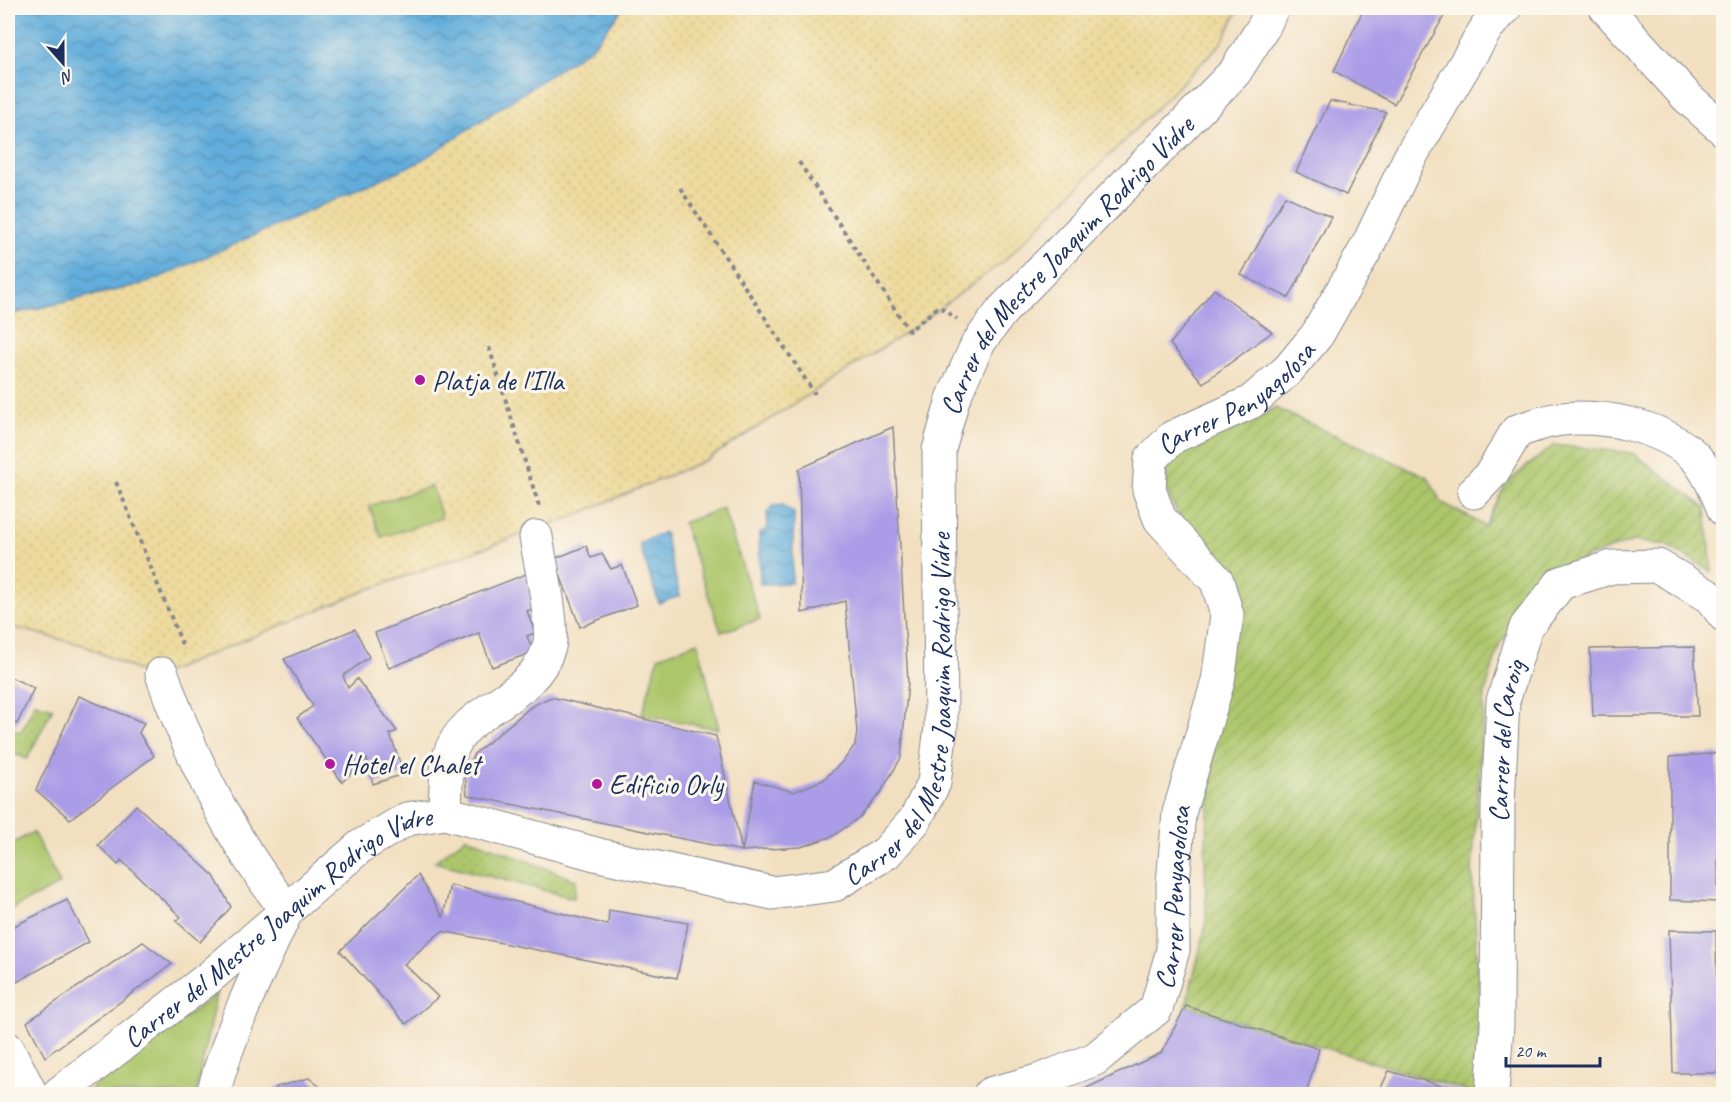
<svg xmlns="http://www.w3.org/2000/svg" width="1731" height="1102" font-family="Caveat,sans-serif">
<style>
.grass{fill:url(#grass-dots);stroke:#647a64;stroke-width:1.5}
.sand{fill:url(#sand-dots);stroke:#84847e;stroke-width:1.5}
.park{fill:#adc66b;stroke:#647a64;stroke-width:1.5}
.garden{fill:url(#garden-furrows);stroke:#647a64;stroke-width:1.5}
.water{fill:url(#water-waves);stroke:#3e6e9c;stroke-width:1.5}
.building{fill:#aa9ce7}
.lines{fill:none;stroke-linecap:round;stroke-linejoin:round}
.street-casing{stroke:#86878f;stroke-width:35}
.secondary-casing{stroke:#86878f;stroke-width:35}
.path{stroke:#86878f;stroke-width:4;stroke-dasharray:4.5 4.5;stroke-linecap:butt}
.street{stroke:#fff;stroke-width:33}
.secondary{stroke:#fff;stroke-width:33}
.poi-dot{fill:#b5179e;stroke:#fbf7ec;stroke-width:2}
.labels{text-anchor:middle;stroke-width:6;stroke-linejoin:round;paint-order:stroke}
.street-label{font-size:28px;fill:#1b2f5e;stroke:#fbf7ec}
.poi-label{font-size:28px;fill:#1b2f5e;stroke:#fbf7ec;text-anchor:start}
</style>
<defs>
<pattern id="grass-dots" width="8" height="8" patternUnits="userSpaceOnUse" patternTransform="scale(1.5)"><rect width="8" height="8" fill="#adc66b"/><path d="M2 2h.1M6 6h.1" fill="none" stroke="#94aa5f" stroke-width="1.8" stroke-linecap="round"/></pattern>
<pattern id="sand-dots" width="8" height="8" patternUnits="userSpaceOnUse" patternTransform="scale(1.5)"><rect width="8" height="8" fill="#eeda9e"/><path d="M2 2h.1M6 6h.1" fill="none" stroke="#ccbb8a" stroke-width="1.8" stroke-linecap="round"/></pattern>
<pattern id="garden-furrows" width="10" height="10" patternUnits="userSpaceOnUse" patternTransform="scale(1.5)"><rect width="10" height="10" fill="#adc66b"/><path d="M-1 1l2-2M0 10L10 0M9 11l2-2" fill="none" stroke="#94aa5f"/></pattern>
<pattern id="water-waves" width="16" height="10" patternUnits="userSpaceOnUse" patternTransform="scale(1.5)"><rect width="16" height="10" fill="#62addb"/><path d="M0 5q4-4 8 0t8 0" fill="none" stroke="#508db5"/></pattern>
</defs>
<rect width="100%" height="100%" fill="#fbf7ec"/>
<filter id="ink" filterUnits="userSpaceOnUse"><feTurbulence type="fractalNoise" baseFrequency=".0167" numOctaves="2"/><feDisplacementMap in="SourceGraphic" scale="12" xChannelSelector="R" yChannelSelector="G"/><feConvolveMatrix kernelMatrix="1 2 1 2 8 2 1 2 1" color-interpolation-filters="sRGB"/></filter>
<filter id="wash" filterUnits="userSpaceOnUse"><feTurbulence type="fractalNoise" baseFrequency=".008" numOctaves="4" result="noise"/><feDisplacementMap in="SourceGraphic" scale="24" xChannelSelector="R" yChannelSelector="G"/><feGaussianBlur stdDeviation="1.35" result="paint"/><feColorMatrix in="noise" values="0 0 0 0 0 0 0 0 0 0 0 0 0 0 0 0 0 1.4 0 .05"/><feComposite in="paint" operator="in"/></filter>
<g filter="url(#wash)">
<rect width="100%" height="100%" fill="#f2dfc0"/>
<g class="grass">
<path d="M35,703l18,5 -26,51 -19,-8v-24l13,5z"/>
<path d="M466,837l110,43 -2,18 -140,-36z"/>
</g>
<path class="sand" d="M623,8h616l-17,34 -217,218 -96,71 -203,129 -132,56 -207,74 -205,84 -26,-4 -53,-25 -75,-19v-311l139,-32 445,-236z"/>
<g class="park">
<path d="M432,486l10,32 -61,19 -12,-31z"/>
<path d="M723,508l37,111 -39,13 -38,-109z"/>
<path d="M698,642l21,87 -77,-14 16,-58z"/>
<path d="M33,832l27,52 -52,27v-65z"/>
<path d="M216,994l-20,100h-112z"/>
</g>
<path class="garden" d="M1275,408l153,69 13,25 44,24 21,-43 48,-38 79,8 73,55 6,64 -45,-27 -34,-4 -46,16 -35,22 -52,64 -15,50 -13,178 8,128 -2,95 -292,-88 20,-81 -1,-72 9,-105 9,-182c-12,-18 -29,-30 -42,-48 -45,-64 17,-76 61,-94 12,-5 23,-11 33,-16z"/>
<g class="water">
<path d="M8,8h615l-31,39 -173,115 -272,121 -139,32z"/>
<path d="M783,505l11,8 -2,70 -32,1 -1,-51 8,-3v-17l6,-7z"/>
<path d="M664,532l16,64 -21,7 -20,-59z"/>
</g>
<g id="blocks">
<g class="building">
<path d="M1364,8l84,1 -54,95 -60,-33z"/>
<path d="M1330,101l56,11 -40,83 -50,-23z"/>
<path d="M1285,196l46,21 -42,81 -48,-23z"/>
<path d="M1214,289l58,43 -69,51 -33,-39z"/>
<path d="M893,427l15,255 -7,76 -20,34 -21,25 -27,19 -32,11 -59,4 13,-70 39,11 29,-12 21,-20 11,-15 2,-13 -12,-131 -43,12 -3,-144z"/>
<path d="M586,546l5,12 11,-4 9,15 11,-4 15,40 -57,22 -26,-68z"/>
<path d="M526,574l13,32 -12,5 8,22 -8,3 6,16 -41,15 -13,-34 -90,35 -14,-35z"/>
<path d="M355,629l14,28 -26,19 5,12 9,-9 40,52 -7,3 14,40 -31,10 -6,-25 -25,23 -45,-64 16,-12 -29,-47z"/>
<path d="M1694,647l4,69h-105l-3,-67z"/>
<path d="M8,676l26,12 -17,36 -9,-3z"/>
<path d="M79,696l65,27 -5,10 15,23 -84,63 -34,-29z"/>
<path d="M551,697l165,39 26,115 -275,-56 -2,-22 9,-19 58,-48z"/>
<path d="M1718,753v149l-48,-2v-143z"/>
<path d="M136,805l78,71 17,31 -31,35 -24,-21 5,-4 -60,-57 -3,5 -20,-20z"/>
<path d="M418,875l25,42 7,-32 158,40 1,-15 79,13 -11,55 -235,-47 -38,33 34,33 -32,27 -66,-73z"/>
<path d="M67,900l22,42 -81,45v-58z"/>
<path d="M1669,930l47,1 2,142h-45z"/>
<path d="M143,942l29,22 -127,93 -18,-35z"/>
<path d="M1186,1006l133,43 -13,45h-232l87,-41z"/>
<path d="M1389,1071l82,23h-93z"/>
<path d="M309,1078l16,13v3h-51l2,-7z"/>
</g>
</g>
</g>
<g filter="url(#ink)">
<use href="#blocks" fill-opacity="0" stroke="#86878f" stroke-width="1.5"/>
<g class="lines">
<defs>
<g id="street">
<path d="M1606,8l81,89 37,33"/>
<path d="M1474,492l18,-19 25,-42c14,-4 30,-11 45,-12 42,-4 96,6 130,35 13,11 26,40 32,56"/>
<path d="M162,674c29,84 69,167 125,236 -28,60 -57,120 -74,184"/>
<path d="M445,813c1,-18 0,-42 5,-59 15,-48 82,-52 99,-107 6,-21 -9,-85 -13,-110"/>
<path d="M8,1049l23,45"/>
<path id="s1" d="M990,1094l48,-13 57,-22 61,-50 17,-59v-67l6,-70 39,-132 9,-66 -10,-34 -57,-62 -11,-29 2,-31 22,-22 78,-35 37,-32 29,-35 49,-86 44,-92 77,-130 18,-19"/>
<path id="s2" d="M1492,1094l5,-69 1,-221 5,-103 23,-74 35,-44 51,-16 46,-1 52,31 14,18"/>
</g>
<g id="secondary">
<path id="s3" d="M58,1094l153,-118 150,-130 46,-27 38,-6 154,42 173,38 62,-8 52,-32 29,-33 19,-37 7,-56 -2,-277 14,-51 24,-54 25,-34 233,-239 29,-46 8,-18"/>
</g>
</defs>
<use href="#street" class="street-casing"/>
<use href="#secondary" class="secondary-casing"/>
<g class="path">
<path d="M799,162l110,169 30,-25 18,13"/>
<path d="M680,188l135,206"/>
<path d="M489,347l50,159"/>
<path d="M116,482l68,167"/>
</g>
<use href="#street" class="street"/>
<use href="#secondary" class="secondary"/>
</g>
</g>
<g class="poi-dot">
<circle cx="420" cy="380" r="6"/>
<circle cx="330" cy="764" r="6"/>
<circle cx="597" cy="784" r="6"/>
</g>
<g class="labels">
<g class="street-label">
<text dy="10" stroke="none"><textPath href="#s3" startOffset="1592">Carrer del Mestre Joaquim Rodrigo Vidre</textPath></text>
<text dy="10" stroke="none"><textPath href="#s1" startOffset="880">Carrer Penyagolosa</textPath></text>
<text dy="10" stroke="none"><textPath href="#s3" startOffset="1088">Carrer del Mestre Joaquim Rodrigo Vidre</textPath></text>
<text dy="10" stroke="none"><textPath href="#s2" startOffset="354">Carrer del Caroig</textPath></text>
<text dy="10" stroke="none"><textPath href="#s1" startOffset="304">Carrer Penyagolosa</textPath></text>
<text dy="10" stroke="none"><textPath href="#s3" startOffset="278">Carrer del Mestre Joaquim Rodrigo Vidre</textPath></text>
</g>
<g class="poi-label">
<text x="432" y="390">Platja de l'Illa</text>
<text x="342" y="774">Hotel el Chalet</text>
<text x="609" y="794">Edificio Orly</text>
</g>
</g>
<rect width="1731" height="1102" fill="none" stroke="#fbf7ec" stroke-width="30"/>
<g transform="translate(63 63) rotate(159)" stroke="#fbf7ec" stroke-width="4.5" paint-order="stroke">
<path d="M0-4.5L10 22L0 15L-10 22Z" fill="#1b2f5e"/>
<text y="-9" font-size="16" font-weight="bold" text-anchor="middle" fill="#1b2f5e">N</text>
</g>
<path d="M1506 1057v9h94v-9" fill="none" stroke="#1b2f5e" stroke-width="3"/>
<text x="1515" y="1057" font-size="18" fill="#1b2f5e" stroke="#fbf7ec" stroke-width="4.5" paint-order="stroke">20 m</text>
</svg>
